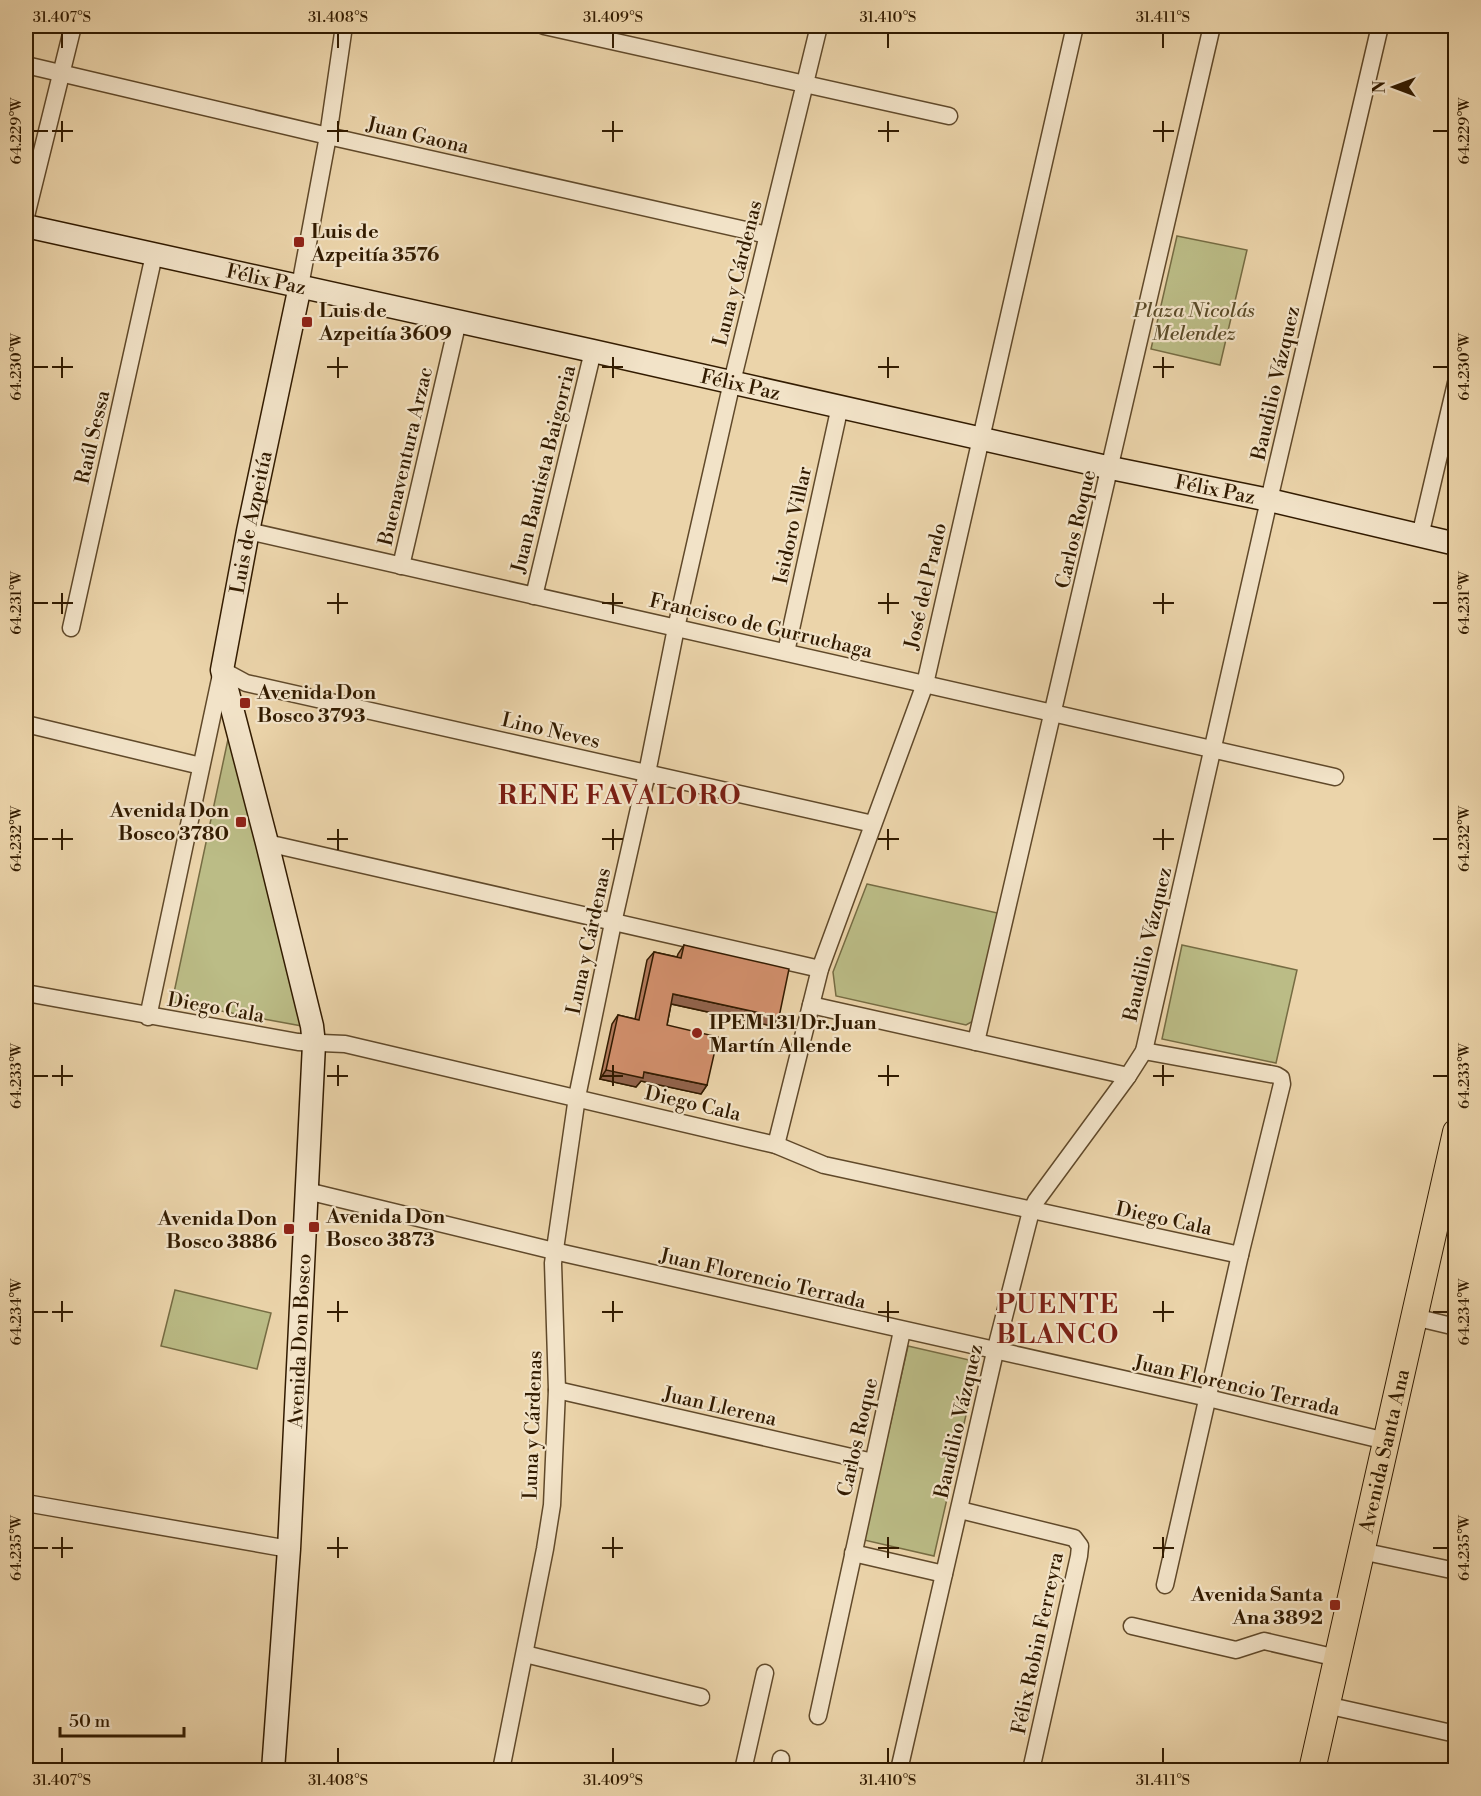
<svg xmlns="http://www.w3.org/2000/svg" width="1481" height="1796" font-family="'Libre Bodoni',serif">
<style>
.green{fill:#bbbc86;stroke:#766c43;stroke-width:1.5}
.lines{fill:none;stroke-linecap:round;stroke-linejoin:round}
.minor-casing{stroke:#60492a;stroke-width:19}
.secondary-casing{stroke:#321b00;stroke-width:25}
.primary-casing{stroke:#321b00;stroke-width:28}
.minor{stroke:#f2e3c8;stroke-width:16}
.secondary{stroke:#f2e3c8;stroke-width:22}
.primary{stroke:#ebd4aa;stroke-width:26}
.wall{fill:#b47b5d;stroke:#321b00;stroke-width:1.5}
.shaded-wall{fill:#92644c;stroke:#321b00;stroke-width:1.5}
.building{fill:#d18f6c;stroke:#321b00;stroke-width:1.5}
.ticks{fill:none;stroke:#321b00;stroke-width:2}
.poi-dot{fill:#8f2418;stroke:#f2e3c8;stroke-width:2}
.labels{text-anchor:middle;stroke-width:4.5;stroke-linejoin:round;paint-order:stroke}
.street-label{font-size:20px;fill:#321b00;stroke:#f2e3c8}
.poi-label{font-size:20px;font-weight:bold;fill:#321b00;stroke:#f2e3c8;text-anchor:start}
.park-label{font-size:20px;font-style:italic;fill:#5b4b28;stroke:#f2e3c8}
.district-label{font-size:26px;font-weight:bold;letter-spacing:1.5px;fill:#7a1f14;stroke:#f2e3c8}
.neatline{fill:none;stroke:#321b00;stroke-width:2}
.ticks-label{font-size:15px;text-anchor:middle;fill:#321b00}
</style>
<rect width="100%" height="100%" fill="#ebd4aa"/>
<filter id="stains"><feTurbulence type="fractalNoise" baseFrequency=".00333" numOctaves="4"/><feColorMatrix values="0 0 0 0 .2 0 0 0 0 .09 0 0 0 0 .02 0 0 0 .5 -.17"/></filter>
<radialGradient id="worn" r=".72"><stop offset=".6" stop-color="#630" stop-opacity="0"/><stop offset="1" stop-color="#630" stop-opacity=".3"/></radialGradient>
<g class="green">
<path d="M1177,236l70,14 -27,115 -69,-16z"/>
<path d="M230,730l72,296 -130,-24z"/>
<path d="M867,884l135,30 -25,105 -11,6 -130,-29 -3,-24z"/>
<path d="M1182,945l115,25 -21,93 -114,-24z"/>
<path d="M175,1290l96,23 -14,56 -96,-23z"/>
<path d="M908,1346l70,16 -44,194 -70,-16z"/>
</g>
<g class="lines">
<defs>
<g id="minor">
<path d="M544,26l405,90"/>
<path d="M26,65l302,71 439,99"/>
<path d="M26,216l47,-190"/>
<path d="M300,286l28,-150 16,-110"/>
<path d="M248,531l1087,246"/>
<path d="M1420,536l36,-153"/>
<path d="M401,566l57,-245"/>
<path d="M534,596l59,-245"/>
<path d="M71,628l83,-373"/>
<path d="M786,652l54,-246"/>
<path d="M26,724l175,42"/>
<path d="M267,843l553,126"/>
<path d="M26,993l272,49 47,2 431,101 48,20 416,90"/>
<path d="M811,1005l317,71"/>
<path d="M148,1017l74,-347 24,13 627,141"/>
<path d="M976,1042l236,-1016"/>
<path d="M1144,1051l132,24 5,3 1,6 -42,171 -75,330"/>
<path d="M776,1145l44,-176 105,-285 150,-658"/>
<path d="M307,1191l247,60 654,147 178,43"/>
<path d="M1414,1317l42,10"/>
<path d="M557,1390l316,72"/>
<path d="M26,1503l263,46"/>
<path d="M960,1510l114,28 6,8 -1,10 -48,214"/>
<path d="M1361,1551l95,20"/>
<path d="M853,1553l91,21"/>
<path d="M1132,1626l104,24 28,-9 73,17"/>
<path d="M525,1654l176,43"/>
<path d="M1326,1705l130,29"/>
<path d="M818,1716l84,-385"/>
<path d="M501,1770l44,-221 7,-44 5,-115 -4,-127 24,-166 36,-174 34,-150 29,-145 56,-246 87,-356"/>
<path d="M743,1770l22,-97"/>
<path d="M779,1770l2,-11"/>
<path d="M899,1770l96,-418 36,-141 5,-10 92,-125 16,-25 125,-551 111,-474"/>
</g>
<g id="secondary">
<path id="s1" d="M26,226l567,125 518,117 158,32 187,44"/>
<path id="s2" d="M273,1770l16,-221 25,-505 -2,-18 -45,-183 -45,-173 26,-139 52,-245"/>
</g>
<g id="primary">
<path id="s3" d="M1312,1770l144,-638"/>
</g>
</defs>
<use href="#minor" class="minor-casing"/>
<use href="#secondary" class="secondary-casing"/>
<use href="#primary" class="primary-casing"/>
<use href="#minor" class="minor"/>
<use href="#secondary" class="secondary"/>
<use href="#primary" class="primary"/>
</g>
<path class="wall" d="M684,945l95,72 -7,9 -101,-22 -4,21 40,60 -6,9 -60,-13 -5,6 -36,-8 12,-55 6,-9 17,4 12,-59 7,-8 23,5 1,-3z"/>
<g class="shaded-wall">
<path d="M673,994l106,23 -7,9 -105,-23z"/>
<path d="M606,1070l38,2 63,13 -6,9 -60,-13 -5,6 -36,-8z"/>
</g>
<path class="building" d="M684,945l105,24 -10,48 -106,-23 -6,31 51,12 -11,48 -63,-13 -1,6 -37,-8 12,-55 21,5 15,-68 27,6z"/>
<path class="ticks" d="M62,33v15M338,33v15M613,33v15M888,33v15M1163,33v15M62,121v21M338,121v21M613,121v21M888,121v21M1163,121v21M33,131h15M52,131h21M327,131h21M602,131h21M878,131h21M1153,131h21M1433,131h15M62,357v21M338,357v21M613,357v21M888,357v21M1163,357v21M33,367h15M52,367h21M327,367h21M602,367h21M878,367h21M1153,367h21M1433,367h15M62,593v21M338,593v21M613,593v21M888,593v21M1163,593v21M33,603h15M52,603h21M327,603h21M602,603h21M878,603h21M1153,603h21M1433,603h15M62,829v21M338,829v21M613,829v21M888,829v21M1163,829v21M33,839h15M52,839h21M327,839h21M602,839h21M878,839h21M1153,839h21M1433,839h15M62,1065v21M338,1065v21M613,1065v21M888,1065v21M1163,1065v21M33,1076h15M52,1076h21M327,1076h21M602,1076h21M878,1076h21M1153,1076h21M1433,1076h15M62,1301v21M338,1301v21M613,1301v21M888,1301v21M1163,1301v21M33,1312h15M52,1312h21M327,1312h21M602,1312h21M878,1312h21M1153,1312h21M1433,1312h15M62,1537v21M338,1537v21M613,1537v21M888,1537v21M1163,1537v21M33,1548h15M52,1548h21M327,1548h21M602,1548h21M878,1548h21M1153,1548h21M1433,1548h15M62,1748v15M338,1748v15M613,1748v15M888,1748v15M1163,1748v15"/>
<g class="poi-dot">
<rect x="293" y="236" width="12" height="12" rx="3"/>
<rect x="301" y="316" width="12" height="12" rx="3"/>
<rect x="239" y="697" width="12" height="12" rx="3"/>
<rect x="235" y="816" width="12" height="12" rx="3"/>
<circle cx="697" cy="1033" r="6"/>
<rect x="308" y="1221" width="12" height="12" rx="3"/>
<rect x="283" y="1223" width="12" height="12" rx="3"/>
<rect x="1329" y="1599" width="12" height="12" rx="3"/>
</g>
<g class="labels">
<g class="street-label">
<text transform="translate(418 135) rotate(13)" y="7">Juan Gaona</text>
<text transform="translate(737 273) rotate(-76)" y="7">Luna y Cárdenas</text>
<text dy="7" stroke="none"><textPath href="#s1" startOffset="246">Félix Paz</textPath></text>
<text transform="translate(1275 383) rotate(-77)" y="7">Baudilio Vázquez</text>
<text dy="7" stroke="none"><textPath href="#s1" startOffset="732">Félix Paz</textPath></text>
<text transform="translate(92 437) rotate(-77)" y="7">Raúl Sessa</text>
<text transform="translate(405 456) rotate(-77)" y="7">Buenaventura Arzac</text>
<text transform="translate(543 469) rotate(-76)" y="7">Juan Bautista Baigorria</text>
<text dy="7" stroke="none"><textPath href="#s1" startOffset="1218">Félix Paz</textPath></text>
<text dy="7" stroke="none"><textPath href="#s2" startOffset="1263">Luis de Azpeitía</textPath></text>
<text transform="translate(792 525) rotate(-78)" y="7">Isidoro Villar</text>
<text transform="translate(1075 529) rotate(-77)" y="7">Carlos Roque</text>
<text transform="translate(925 586) rotate(-77)" y="7">José del Prado</text>
<text transform="translate(761 625) rotate(13)" y="7">Francisco de Gurruchaga</text>
<text transform="translate(551 730) rotate(13)" y="7">Lino Neves</text>
<text transform="translate(588 941) rotate(-78)" y="7">Luna y Cárdenas</text>
<text transform="translate(1147 944) rotate(-77)" y="7">Baudilio Vázquez</text>
<text transform="translate(216 1007) rotate(10)" y="7">Diego Cala</text>
<text transform="translate(693 1103) rotate(13)" y="7">Diego Cala</text>
<text transform="translate(1164 1218) rotate(12)" y="7">Diego Cala</text>
<text transform="translate(763 1278) rotate(13)" y="7">Juan Florencio Terrada</text>
<text dy="7" stroke="none"><textPath href="#s2" startOffset="430">Avenida Don Bosco</textPath></text>
<text transform="translate(1237 1385) rotate(13)" y="7">Juan Florencio Terrada</text>
<text transform="translate(720 1406) rotate(13)" y="7">Juan Llerena</text>
<text transform="translate(958 1421) rotate(-77)" y="7">Baudilio Vázquez</text>
<text transform="translate(532 1425) rotate(-88)" y="7">Luna y Cárdenas</text>
<text transform="translate(857 1437) rotate(-77)" y="7">Carlos Roque</text>
<text dy="7" stroke="none"><textPath href="#s3" startOffset="327">Avenida Santa Ana</textPath></text>
<text transform="translate(1037 1643) rotate(-78)" y="7">Félix Robin Ferreyra</text>
</g>
<g class="poi-label">
<text x="311" y="238">Luis de<tspan x="311" dy="23">Azpeitía 3576</tspan></text>
<text x="319" y="317">Luis de<tspan x="319" dy="23">Azpeitía 3609</tspan></text>
<text x="257" y="699">Avenida Don<tspan x="257" dy="23">Bosco 3793</tspan></text>
<text x="229" y="817" text-anchor="end">Avenida Don<tspan x="229" dy="23">Bosco 3780</tspan></text>
<text x="709" y="1029">IPEM 131 Dr. Juan<tspan x="709" dy="23">Martín Allende</tspan></text>
<text x="326" y="1223">Avenida Don<tspan x="326" dy="23">Bosco 3873</tspan></text>
<text x="277" y="1225" text-anchor="end">Avenida Don<tspan x="277" dy="23">Bosco 3886</tspan></text>
<text x="1323" y="1601" text-anchor="end">Avenida Santa<tspan x="1323" dy="23">Ana 3892</tspan></text>
</g>
<g class="park-label">
<text x="1194" y="317">Plaza Nicolás<tspan x="1194" dy="23">Melendez</tspan></text>
</g>
<g class="district-label">
<text x="620" y="804">RENE FAVALORO</text>
<text x="1058" y="1313">PUENTE<tspan x="1058" dy="30">BLANCO</tspan></text>
</g>
</g>
<rect width="1481" height="1796" fill="none" stroke="#ebd4aa" stroke-width="66"/>
<g transform="translate(1394 87) rotate(270)" stroke="#f2e3c8" stroke-width="4.5" paint-order="stroke">
<path d="M0-4.5L10 22L0 15L-10 22Z" fill="#321b00"/>
<text y="-9" font-size="16" font-weight="bold" text-anchor="middle" fill="#321b00">N</text>
</g>
<path d="M60 1727v9h124v-9" fill="none" stroke="#321b00" stroke-width="3"/>
<text x="69" y="1727" font-size="18" fill="#321b00" stroke="#f2e3c8" stroke-width="4.5" paint-order="stroke">50 m</text>
<rect x="33" y="33" width="1415" height="1730" class="neatline"/>
<g class="ticks-label">
<text x="62" y="22">31.407°S</text>
<text x="338" y="22">31.408°S</text>
<text x="613" y="22">31.409°S</text>
<text x="888" y="22">31.410°S</text>
<text x="1163" y="22">31.411°S</text>
<text transform="translate(1464 131) rotate(-90)" y="5">64.229°W</text>
<text transform="translate(16 131) rotate(-90)" y="5">64.229°W</text>
<text transform="translate(1464 367) rotate(-90)" y="5">64.230°W</text>
<text transform="translate(16 367) rotate(-90)" y="5">64.230°W</text>
<text transform="translate(1464 603) rotate(-90)" y="5">64.231°W</text>
<text transform="translate(16 603) rotate(-90)" y="5">64.231°W</text>
<text transform="translate(1464 839) rotate(-90)" y="5">64.232°W</text>
<text transform="translate(16 839) rotate(-90)" y="5">64.232°W</text>
<text transform="translate(1464 1076) rotate(-90)" y="5">64.233°W</text>
<text transform="translate(16 1076) rotate(-90)" y="5">64.233°W</text>
<text transform="translate(1464 1312) rotate(-90)" y="5">64.234°W</text>
<text transform="translate(16 1312) rotate(-90)" y="5">64.234°W</text>
<text transform="translate(1464 1548) rotate(-90)" y="5">64.235°W</text>
<text transform="translate(16 1548) rotate(-90)" y="5">64.235°W</text>
<text x="62" y="1785">31.407°S</text>
<text x="338" y="1785">31.408°S</text>
<text x="613" y="1785">31.409°S</text>
<text x="888" y="1785">31.410°S</text>
<text x="1163" y="1785">31.411°S</text>
</g>
<rect width="100%" height="100%" filter="url(#stains)"/>
<rect width="100%" height="100%" fill="url(#worn)"/>
</svg>
